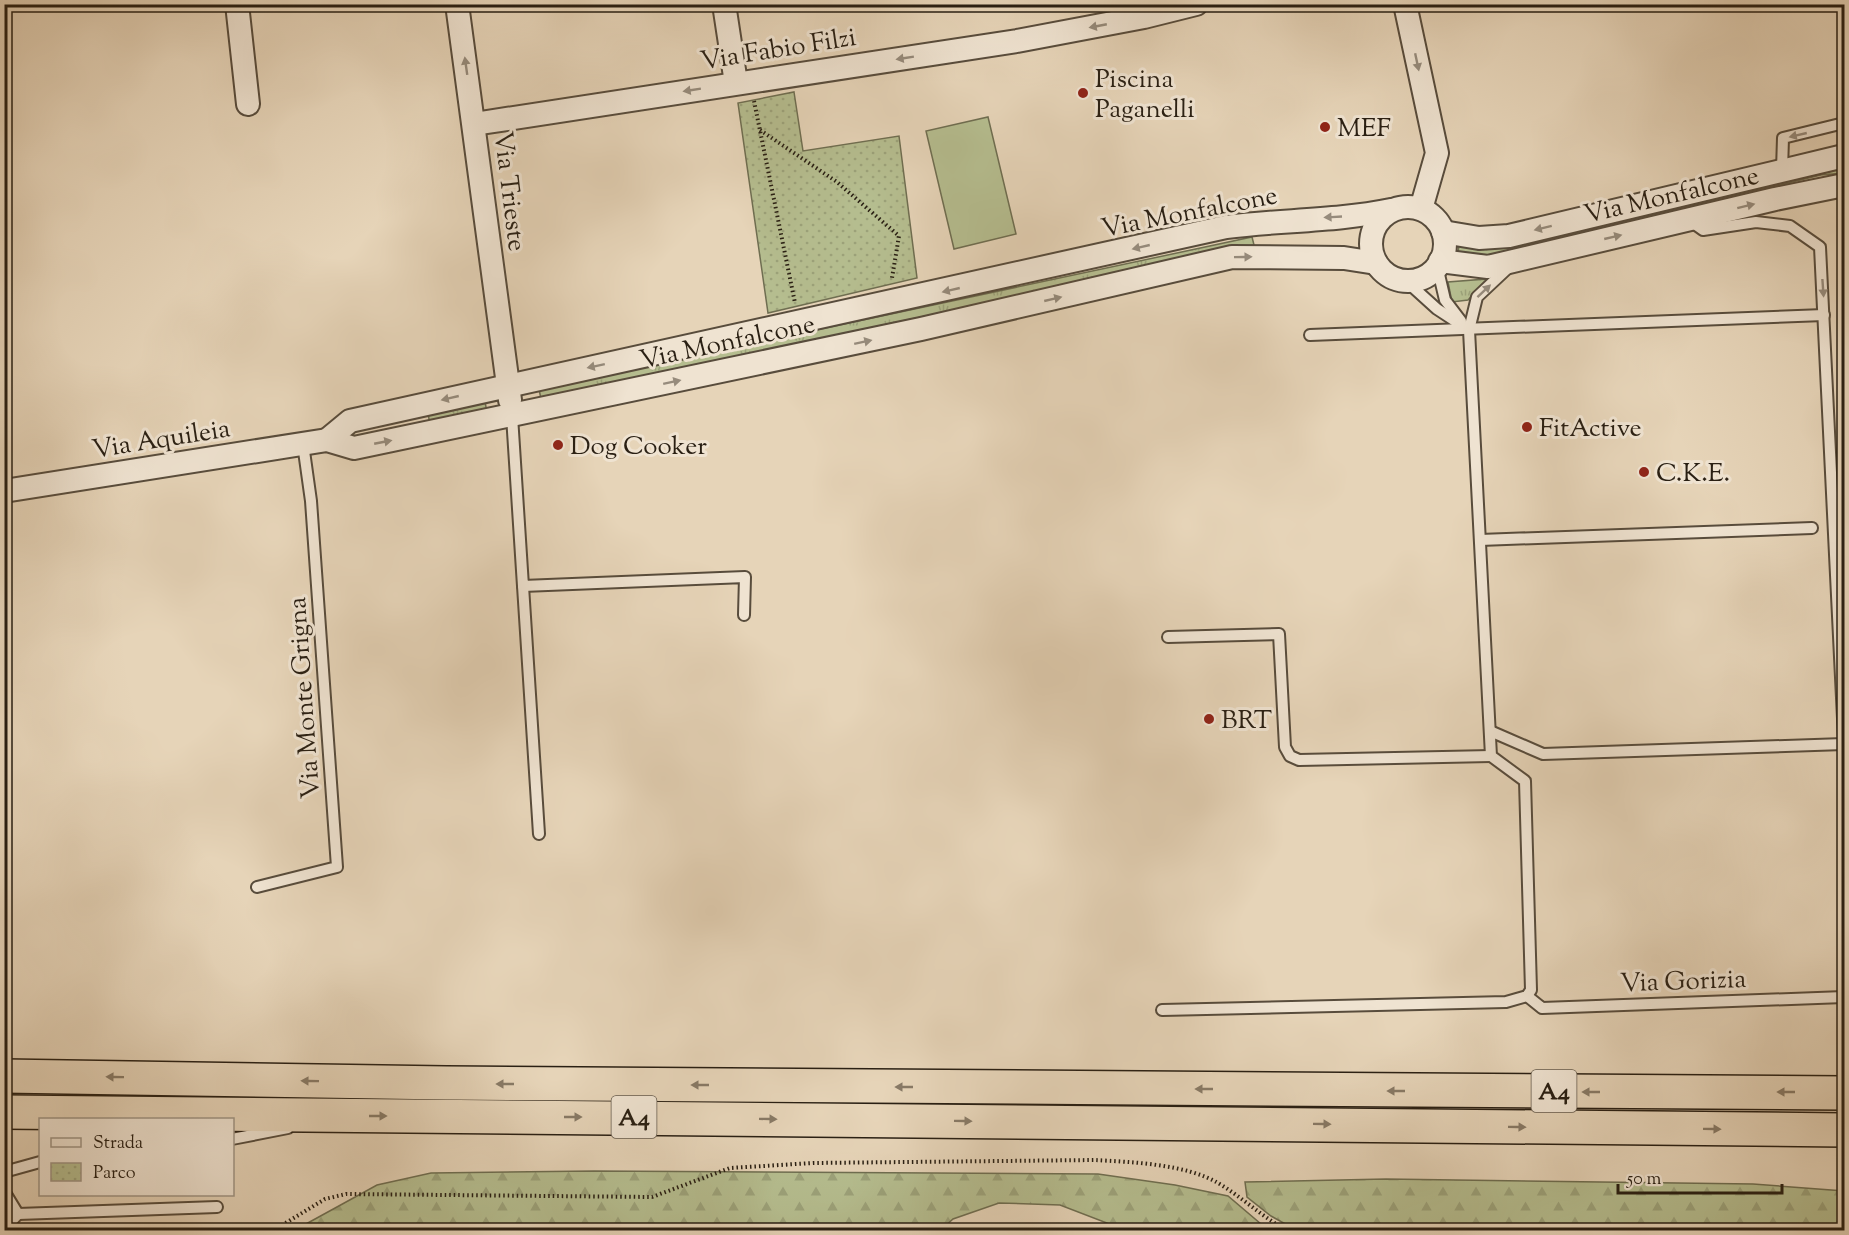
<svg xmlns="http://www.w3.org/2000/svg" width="1849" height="1235" font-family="'Sorts Mill Goudy',serif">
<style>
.grass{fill:url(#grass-tufts);stroke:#6f6e51;stroke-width:1.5}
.forest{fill:url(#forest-firs);stroke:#6f6e51;stroke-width:1.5}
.park{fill:url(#park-dots);stroke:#6f6e51;stroke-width:1.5}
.pitch{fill:#b5bd8f;stroke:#6f6e51;stroke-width:1.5}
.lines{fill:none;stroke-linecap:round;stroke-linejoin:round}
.service-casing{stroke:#584c3c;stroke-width:14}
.minor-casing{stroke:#584c3c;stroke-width:26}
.motorway-casing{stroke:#291f13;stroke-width:36}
.path{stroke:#291f13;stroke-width:4;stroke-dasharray:1.5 3;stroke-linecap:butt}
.service{stroke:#efe3d1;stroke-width:10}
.minor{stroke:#efe3d1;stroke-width:22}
.motorway{stroke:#e6d4b8;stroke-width:33}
.oneway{fill:#968b7c}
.oneway2{fill:#887a66}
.poi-dot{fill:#8f2418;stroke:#efe3d1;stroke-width:2}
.labels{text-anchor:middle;stroke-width:6;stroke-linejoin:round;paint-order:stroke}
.shield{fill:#efe3d1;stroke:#645a4c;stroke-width:1.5}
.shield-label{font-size:24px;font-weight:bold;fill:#291f13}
.street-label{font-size:26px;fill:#291f13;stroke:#efe3d1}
.poi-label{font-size:26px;fill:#291f13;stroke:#efe3d1;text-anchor:start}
</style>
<defs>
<pattern id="grass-tufts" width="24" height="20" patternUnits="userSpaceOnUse" patternTransform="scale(1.5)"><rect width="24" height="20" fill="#b5bd8f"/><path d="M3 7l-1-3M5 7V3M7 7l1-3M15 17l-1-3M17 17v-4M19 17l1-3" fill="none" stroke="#9ca27a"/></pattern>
<pattern id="forest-firs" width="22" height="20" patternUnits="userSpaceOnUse" patternTransform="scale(1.5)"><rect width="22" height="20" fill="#b5bd8f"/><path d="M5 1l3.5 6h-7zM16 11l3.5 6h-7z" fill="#9ca27a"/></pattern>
<pattern id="park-dots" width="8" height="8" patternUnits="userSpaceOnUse" patternTransform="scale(1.5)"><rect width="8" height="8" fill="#b5bd8f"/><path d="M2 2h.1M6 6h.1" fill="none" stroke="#9ca27a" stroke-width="1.8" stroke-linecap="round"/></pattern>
</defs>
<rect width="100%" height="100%" fill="#e6d4b8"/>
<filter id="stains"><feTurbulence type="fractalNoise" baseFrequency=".00333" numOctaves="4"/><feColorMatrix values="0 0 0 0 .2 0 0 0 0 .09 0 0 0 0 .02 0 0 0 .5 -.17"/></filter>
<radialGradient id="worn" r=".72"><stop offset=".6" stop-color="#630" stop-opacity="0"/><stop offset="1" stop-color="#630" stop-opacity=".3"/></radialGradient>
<g class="grass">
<path d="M1838,168h6v5l-23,2 -343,83 -20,-5 1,-8 15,4 21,-2z"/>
<path d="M1252,237l2,8 -713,154 -2,-10z"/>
<path d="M1487,279l-19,21 -16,2 -4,-20z"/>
<path d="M485,402l2,10 -57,12 -2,-10z"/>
</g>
<g class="forest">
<path d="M594,1171l504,3 77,11 53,11 40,34h-143l-65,-25 -61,-2 -46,16 -12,11h-646l82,-45 54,-12z"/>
<path d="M1386,1179l367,5 91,7v39h-548l-25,-14 -24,-19 -2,-15z"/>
</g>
<path class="park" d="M794,92l9,59 96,-15 18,142 -149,35 -30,-210z"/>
<path class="pitch" d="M988,117l28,117 -62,15 -28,-118z"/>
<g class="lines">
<defs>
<g id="service">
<path d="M1782,170l1,-32 61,-15"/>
<path d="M1689,220l14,10 53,-8 34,4 30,21 24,492"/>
<path d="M1437,266l8,34 16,21"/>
<path d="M1405,280l32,29 32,21"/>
<path d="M1310,335l514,-20"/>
<path d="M512,416l11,170 222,-9 -1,38"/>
<path d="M1480,540l332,-12"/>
<path d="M523,586l16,248"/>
<path d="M1168,637l111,-3 6,113 5,9 9,4 192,-4"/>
<path d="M1490,731l53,23 301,-10"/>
<path d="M257,887l80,-20 -26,-366 -8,-57"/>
<path d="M1527,996l15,12 302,-11"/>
<path d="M1162,1010l344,-8 21,-6 4,-6 -6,-209 -34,-25 -22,-426 8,-33 32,-30"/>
<path d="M232,1139l56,-11"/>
<path d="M4,1172l36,-10"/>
<path d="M4,1191l14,23 -14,15"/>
<path d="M18,1214l199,-7"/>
</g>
<g id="minor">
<path d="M237,4l11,100"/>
<path d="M457,4l53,396"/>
<path d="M724,4l12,79"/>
<path d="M1405,4l32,149 -16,56"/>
<path d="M474,124l543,-83 127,-24 52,-13"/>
<circle cx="1408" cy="244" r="37"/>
<path d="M1443,232l36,6 30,-2 335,-80"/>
<path d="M1440,261l48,6 287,-68 69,-14"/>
<path d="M327,440l23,-19 876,-194c55,-7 111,-6 165,-17"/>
<path d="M4,491l323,-51 27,8 567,-119 311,-72 112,1 32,5"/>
</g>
<g id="motorway">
<path d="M4,1076l442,7 1398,10"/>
<path d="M4,1112l1840,18"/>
</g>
</defs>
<use href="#service" class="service-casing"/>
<use href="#minor" class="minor-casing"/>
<use href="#motorway" class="motorway-casing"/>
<g class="path">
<path d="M754,101l41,202"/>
<path d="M760,130l77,52 62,54 -7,42"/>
<path d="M274,1230l51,-31 21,-5 306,3 78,-29 83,-5 282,-3c36,2 91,4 123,23 24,14 43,33 68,47"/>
</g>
<use href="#service" class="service"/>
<use href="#minor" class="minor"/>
<use href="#motorway" class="motorway"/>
</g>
<defs><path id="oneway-solid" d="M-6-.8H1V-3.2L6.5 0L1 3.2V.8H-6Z" transform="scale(1.5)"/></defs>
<g class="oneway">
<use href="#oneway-solid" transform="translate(1098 26) rotate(169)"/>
<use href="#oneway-solid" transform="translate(905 58) rotate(171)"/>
<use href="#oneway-solid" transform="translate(1417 62) rotate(78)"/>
<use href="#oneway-solid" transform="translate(466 66) rotate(-98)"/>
<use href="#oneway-solid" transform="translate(692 90) rotate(171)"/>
<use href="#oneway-solid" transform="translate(1798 135) rotate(167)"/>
<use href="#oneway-solid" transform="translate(1746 206) rotate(-14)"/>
<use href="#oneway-solid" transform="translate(1333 217) rotate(177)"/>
<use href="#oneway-solid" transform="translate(1543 228) rotate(166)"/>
<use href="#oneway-solid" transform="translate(1613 237) rotate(-13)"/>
<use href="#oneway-solid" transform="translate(1141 247) rotate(167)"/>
<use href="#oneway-solid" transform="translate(1243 257) rotate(-1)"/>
<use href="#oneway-solid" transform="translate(1823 288) rotate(86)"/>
<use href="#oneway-solid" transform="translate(951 290) rotate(167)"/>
<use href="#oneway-solid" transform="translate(1484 291) rotate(-43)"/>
<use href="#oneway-solid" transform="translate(1053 299) rotate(-13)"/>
<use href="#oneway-solid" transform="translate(863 342) rotate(-12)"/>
<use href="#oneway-solid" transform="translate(596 366) rotate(168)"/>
<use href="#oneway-solid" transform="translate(672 382) rotate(-12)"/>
<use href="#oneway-solid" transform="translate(450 398) rotate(167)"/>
<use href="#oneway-solid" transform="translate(383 442) rotate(-11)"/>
</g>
<g class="oneway2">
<use href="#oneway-solid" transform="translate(115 1077) rotate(-179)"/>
<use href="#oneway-solid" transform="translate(310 1081) rotate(-179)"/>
<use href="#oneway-solid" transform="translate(505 1084) rotate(-180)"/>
<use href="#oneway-solid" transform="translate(700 1085) rotate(-180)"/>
<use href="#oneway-solid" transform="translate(904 1087) rotate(-180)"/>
<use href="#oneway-solid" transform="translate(1204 1089) rotate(-180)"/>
<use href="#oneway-solid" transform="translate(1396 1091) rotate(-180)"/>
<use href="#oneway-solid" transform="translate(1591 1092) rotate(-180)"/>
<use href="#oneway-solid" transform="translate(1786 1092) rotate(-180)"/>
<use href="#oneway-solid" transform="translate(378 1116)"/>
<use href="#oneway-solid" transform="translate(573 1117)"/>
<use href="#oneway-solid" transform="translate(768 1119) rotate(1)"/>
<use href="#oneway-solid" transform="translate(963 1121) rotate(1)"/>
<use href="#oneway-solid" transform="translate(1322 1124) rotate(1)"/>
<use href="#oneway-solid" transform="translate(1517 1127) rotate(1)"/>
<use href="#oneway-solid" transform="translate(1712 1129) rotate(1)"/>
</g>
<g class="poi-dot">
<circle cx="1083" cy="93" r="6"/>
<circle cx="1325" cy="127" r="6"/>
<circle cx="1527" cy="427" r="6"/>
<circle cx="558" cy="445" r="6"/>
<circle cx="1644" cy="472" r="6"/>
<circle cx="1209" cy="719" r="6"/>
</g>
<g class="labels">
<g class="shield">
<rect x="1531.5" y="1070" width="45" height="42" rx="4.5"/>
<rect x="611.5" y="1096" width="45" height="42" rx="4.5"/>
</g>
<g class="shield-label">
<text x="1554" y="1099">A4</text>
<text x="634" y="1125">A4</text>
</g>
<g class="street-label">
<text transform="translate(778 48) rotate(-9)" y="9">Via Fabio Filzi</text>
<text transform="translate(511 191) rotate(83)" y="9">Via Trieste</text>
<text transform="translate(1671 194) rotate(-13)" y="9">Via Monfalcone</text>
<text transform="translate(1189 211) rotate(-11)" y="9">Via Monfalcone</text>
<text transform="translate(727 341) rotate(-12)" y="9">Via Monfalcone</text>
<text transform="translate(161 438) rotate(-9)" y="9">Via Aquileia</text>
<text transform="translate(303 698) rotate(-94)" y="9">Via Monte Grigna</text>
<text transform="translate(1683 980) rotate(-2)" y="9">Via Gorizia</text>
</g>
<g class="poi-label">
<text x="1095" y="87">Piscina<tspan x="1095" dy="30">Paganelli</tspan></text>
<text x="1337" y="136">MEF</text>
<text x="1539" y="436">FitActive</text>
<text x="570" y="454">Dog Cooker</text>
<text x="1656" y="481">C.K.E.</text>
<text x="1221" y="728">BRT</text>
</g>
</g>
<rect width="1849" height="1235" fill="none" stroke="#e6d4b8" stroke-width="24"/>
<rect x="6" y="6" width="1837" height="1223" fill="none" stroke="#291f13" stroke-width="3"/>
<rect x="12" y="12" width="1825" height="1211" fill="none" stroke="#291f13" stroke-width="1.5"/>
<rect x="39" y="1118" width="195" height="78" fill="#efe3d1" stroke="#a09585" stroke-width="1.5"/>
<rect x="51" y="1138" width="30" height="9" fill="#efe3d1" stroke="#a09585" stroke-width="1.5"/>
<text x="93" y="1148" font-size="18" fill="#291f13">Strada</text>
<rect x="51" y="1163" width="30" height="18" fill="url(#park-dots)" stroke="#a09585" stroke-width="1.5"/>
<text x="93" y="1178" font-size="18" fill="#291f13">Parco</text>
<path d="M1618 1184v9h164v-9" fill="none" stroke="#291f13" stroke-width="3"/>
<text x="1627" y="1184" font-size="18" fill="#291f13" stroke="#efe3d1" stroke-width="4.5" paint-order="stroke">50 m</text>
<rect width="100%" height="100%" filter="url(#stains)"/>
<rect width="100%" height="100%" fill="url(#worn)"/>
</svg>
